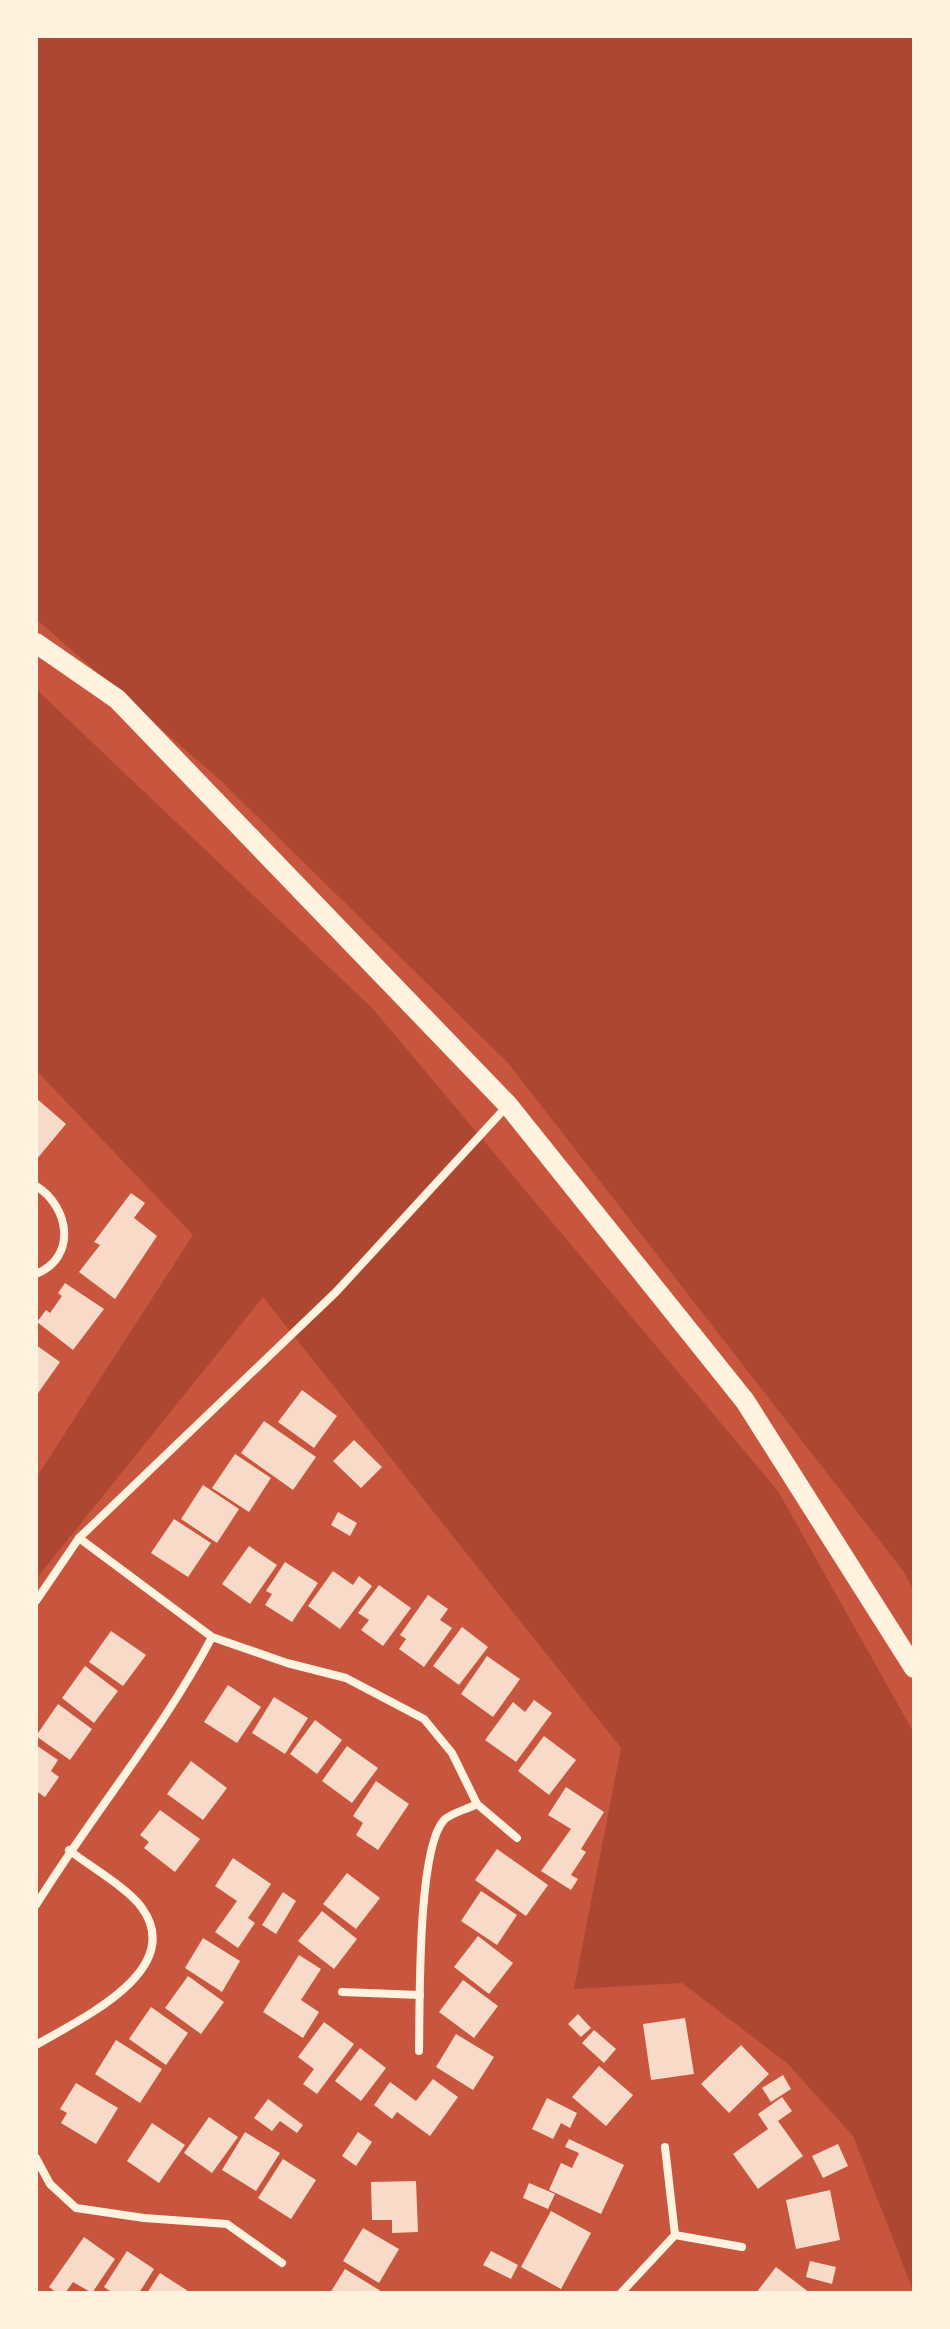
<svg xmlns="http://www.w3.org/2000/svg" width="950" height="2329" font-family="Jost,sans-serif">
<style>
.green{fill:#ae4732}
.building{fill:#f7dbc8}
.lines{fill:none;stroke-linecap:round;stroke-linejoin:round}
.minor{stroke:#fff3e0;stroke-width:8}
.primary{stroke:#fff3e0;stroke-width:20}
</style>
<rect width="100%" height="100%" fill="#c8553d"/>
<g class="green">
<path d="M36,36h878v1556l-10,-20 -396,-509 -287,-282 -185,-162z"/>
<path d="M36,689l337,320 405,482 136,242v560l-61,-157 -66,-73 -105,-80 -108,6 47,-241 -358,-451 -227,282v-101l157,-243 -157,-165z"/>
</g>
<g class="building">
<path d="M36,1098l30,26 -30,36z"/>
<path d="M131,1193l14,10 -11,15 23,18 -42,63 -36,-27 21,-27 -6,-3z"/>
<path d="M65,1283l39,26 -31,41 -36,-28 9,-12 4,3 12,-17 -4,-3z"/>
<path d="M36,1345l24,17 -24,34z"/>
<path d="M302,1390l35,26 -23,32 -36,-26z"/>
<path d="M264,1421l52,36 -23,33 -52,-37z"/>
<path d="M354,1440l28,27 -21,21 -28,-27z"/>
<path d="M235,1454l36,24 -22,34 -37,-24z"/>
<path d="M203,1485l36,24 -22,34 -36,-24z"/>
<path d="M338,1512l19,11 -7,13 -19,-11z"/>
<path d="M174,1519l37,24 -23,34 -37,-24z"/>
<path d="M249,1546l28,19 -27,39 -28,-20z"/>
<path d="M285,1562l33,21 -26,39 -27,-17 7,-11 -6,-3z"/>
<path d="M333,1571l20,14 6,-9 13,10 -32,43 -32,-23z"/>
<path d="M379,1585l32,23 -28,38 -22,-16 8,-10 -11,-7z"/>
<path d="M428,1595l20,14 -8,11 12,8 -28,39 -25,-18 7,-10 -6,-4z"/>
<path d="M462,1627l26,20 -29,38 -26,-19z"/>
<path d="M111,1631l35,24 -23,31 -34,-24z"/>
<path d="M487,1656l33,23 -27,38 -32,-23z"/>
<path d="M85,1666l33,25 -24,32 -32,-25z"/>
<path d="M228,1685l33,22 -24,36 -33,-21z"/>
<path d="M274,1697l34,21 -23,36 -33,-21z"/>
<path d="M534,1700l18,13 -36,49 -31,-22 28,-38 12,10z"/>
<path d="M58,1704l34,25 -22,31 -34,-24z"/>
<path d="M315,1720l27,20 -25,34 -27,-20z"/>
<path d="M544,1736l32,24 -27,35 -31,-24z"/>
<path d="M36,1745l22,15 -7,11 8,6 -14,20 -9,-6z"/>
<path d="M347,1746l31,22 -26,35 -30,-22z"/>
<path d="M191,1761l36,27 -24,32 -36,-26z"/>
<path d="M376,1781l33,23 -31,46 -22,-15 7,-12 -10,-7z"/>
<path d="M566,1787l38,25 -23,37 5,3 -15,23 7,4 -7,11 -30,-19 30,-42 -23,-14z"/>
<path d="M160,1810l40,29 -25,33 -31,-24 5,-6 -9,-7z"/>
<path d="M497,1849l51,36 -22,31 -51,-36z"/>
<path d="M233,1858l38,26 -23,34 7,5 -17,25 -23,-16 22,-31 -22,-15z"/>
<path d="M347,1873l33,25 -24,31 -33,-25z"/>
<path d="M481,1891l36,24 -20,30 -36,-24z"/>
<path d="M283,1892l13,9 -20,33 -14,-9z"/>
<path d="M322,1911l35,28 -23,30 -36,-28z"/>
<path d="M478,1936l35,27 -24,31 -35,-27z"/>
<path d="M203,1938l37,23 -18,31 -37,-24z"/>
<path d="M299,1955l22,14 -20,31 18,12 -16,26 -40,-26z"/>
<path d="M188,1976l36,26 -23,32 -36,-26z"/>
<path d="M463,1980l35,26 -24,32 -35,-26z"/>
<path d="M151,2007l37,26 -22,32 -37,-26z"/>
<path d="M578,2014l13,14 -10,9 -13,-13z"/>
<path d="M685,2018l9,56 -43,6 -8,-56z"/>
<path d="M324,2022l30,22 -37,50 -14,-10 11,-15 -16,-12z"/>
<path d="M594,2030l22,19 -12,14 -22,-20z"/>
<path d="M456,2034l38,23 -21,33 -37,-23z"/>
<path d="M116,2040l46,29 -22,34 -45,-29z"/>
<path d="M741,2045l28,29 -40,39 -28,-29z"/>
<path d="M360,2048l26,20 -25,33 -26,-20z"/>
<path d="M599,2066l34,29 -27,31 -34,-29z"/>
<path d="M783,2075l8,14 -20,13 -9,-14z"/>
<path d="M433,2079l25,18 -28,39 -33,-24 -5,7 -18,-14 16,-23 26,19z"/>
<path d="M76,2083l42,25 -22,36 -35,-21 6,-10 -7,-4z"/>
<path d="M782,2097l10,14 -14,10 25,35 -45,33 -25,-35 35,-25 -10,-15z"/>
<path d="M547,2098l30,15 -7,15 -9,-5 -8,16 -21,-10z"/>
<path d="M268,2099l35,26 -6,8 -17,-12 -8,10 -18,-13z"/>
<path d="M209,2117l29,20 -26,36 -28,-20z"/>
<path d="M152,2123l33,22 -26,38 -32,-22z"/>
<path d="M245,2132l35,21 -24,38 -34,-21z"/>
<path d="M358,2132l14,10 -16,24 -14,-10z"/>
<path d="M569,2139l55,26 -23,49 -52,-24 12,-27 11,5 7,-15 -14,-6z"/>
<path d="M838,2144l10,22 -25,12 -11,-22z"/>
<path d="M283,2159l33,21 -25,39 -33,-21z"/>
<path d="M416,2181l2,51 -26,1v-13h-20l-1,-38z"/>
<path d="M529,2183l26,11 -7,15 -25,-11z"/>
<path d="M830,2190l10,50 -44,9 -10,-49z"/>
<path d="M551,2211l40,22 -30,56 -40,-22z"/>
<path d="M363,2228l36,21 -20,34 -36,-22z"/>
<path d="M84,2237l31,22 -23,34 -19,-11 -8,11h-8l-8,-6z"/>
<path d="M127,2251l27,18 -15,24h-26l-9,-6z"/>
<path d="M491,2251l27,14 -7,14 -28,-14z"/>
<path d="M810,2261l26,6 -4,17 -26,-7z"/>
<path d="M776,2267l34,26h-54z"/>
<path d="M345,2269l39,24h-54z"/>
<path d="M160,2273l31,20h-44z"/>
</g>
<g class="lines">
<g class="minor">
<path d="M36,1186c33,20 42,71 0,88"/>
<path d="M79,1538l133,99 75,26 59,15 78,41 28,34 25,51 40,34"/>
<path d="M36,1601l43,-63 257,-246 172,-187"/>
<path d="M36,1905c56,-91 126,-173 176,-268"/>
<path d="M342,1992l78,3"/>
<path d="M36,2045c42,-25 151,-74 106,-137 -14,-20 -53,-42 -73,-58"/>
<path d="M419,2051c1,-44 -2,-202 25,-231 7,-7 24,-11 33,-16"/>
<path d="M665,2147l10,88"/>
<path d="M36,2158l14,26 26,24 68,10 83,6 55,39"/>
<path d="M621,2293l54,-58 67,12"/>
</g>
<path class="primary" d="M36,643l81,56 391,406 237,296 169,267"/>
</g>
<rect width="950" height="2329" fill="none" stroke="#fff3e0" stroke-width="76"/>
</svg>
